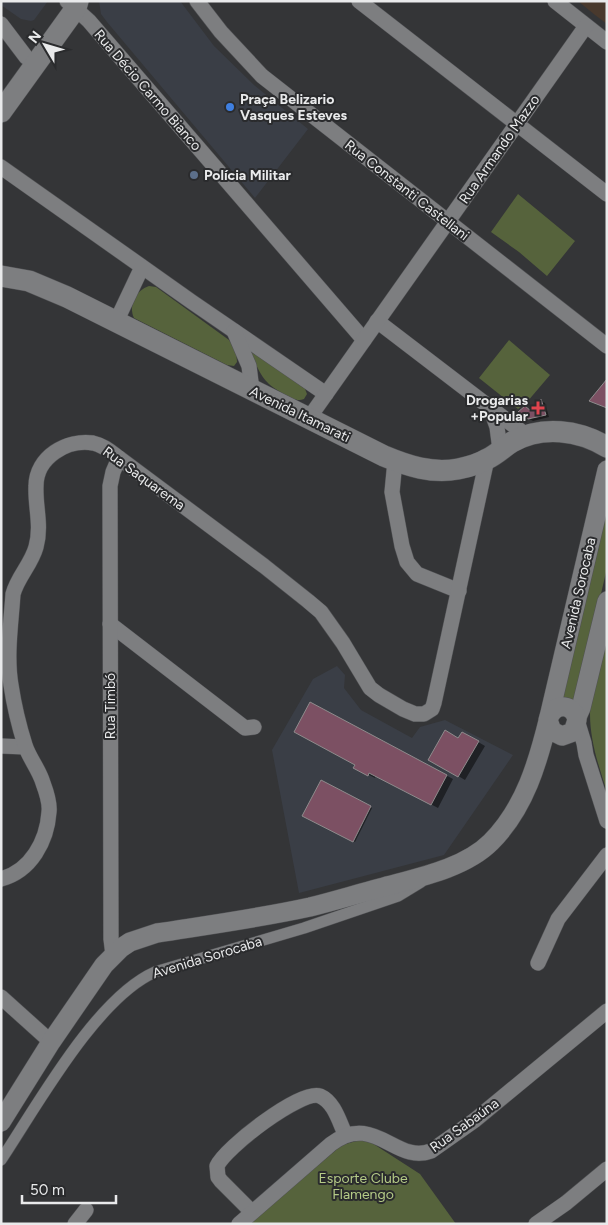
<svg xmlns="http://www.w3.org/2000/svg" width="608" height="1225" font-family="Figtree,sans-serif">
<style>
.built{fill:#3a3e46}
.industrial{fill:#49392d}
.green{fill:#56633c}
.shadow{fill:#0007}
.building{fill:#7c5063;stroke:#8e8b8c}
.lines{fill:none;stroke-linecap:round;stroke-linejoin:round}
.pedestrian-casing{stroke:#515254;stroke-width:12}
.minor-casing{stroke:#515254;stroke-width:16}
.tertiary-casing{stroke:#515254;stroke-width:20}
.secondary-casing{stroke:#515254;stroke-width:22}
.pedestrian{stroke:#7d7e80;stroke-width:11}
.minor{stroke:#7d7e80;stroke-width:15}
.tertiary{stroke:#7d7e80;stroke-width:19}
.secondary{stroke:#7d7e80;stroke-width:21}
.shop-dot{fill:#3f7fe0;stroke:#2a2b2d;stroke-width:2}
.service-dot{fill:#5c6f8a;stroke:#2a2b2d;stroke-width:2}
.health-dot{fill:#e0444e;stroke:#2a2b2d;stroke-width:2}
.labels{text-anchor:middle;stroke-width:4;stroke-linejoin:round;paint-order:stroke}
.street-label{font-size:14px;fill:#e9eaeb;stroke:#2a2b2d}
.poi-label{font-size:14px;font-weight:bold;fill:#e9eaeb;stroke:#2a2b2d;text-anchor:start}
.park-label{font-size:14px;fill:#b5cb87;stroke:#2a2b2d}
</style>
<rect width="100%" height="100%" fill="#343537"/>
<g class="built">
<path d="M1,1h47l-14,19 -3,1 -10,-2 -20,-14z"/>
<path d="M99,1h81l34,45 40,39 54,44 -53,69 -148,-176 -6,-8z"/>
<path d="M337,666l8,9 -1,13 17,22 51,28 8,-11 25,-7 68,35 -69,100 -145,38 -27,-143 41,-71z"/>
</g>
<path class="industrial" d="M578,1h29v23l-12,-9z"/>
<g class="green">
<path d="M518,194l57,47 -28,35 -28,-24 -28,-20z"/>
<path d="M149,286l7,1 73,53 7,11 1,11 -3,4 -7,-1 -93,-47c-6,-12 2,-28 15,-32z"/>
<path d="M509,340l41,35 -23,27 -9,7 -39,-31z"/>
<path d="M253,351l52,38 2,5 -3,5c-7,3 -11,-1 -18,-4 -23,-12 -24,-18 -35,-41z"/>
<path d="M607,498v70l-32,137 -16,-3z"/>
<path d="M607,631v161c-8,-25 -17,-51 -17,-78 0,-28 11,-57 17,-83z"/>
<path d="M360,1140l12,3 48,31 36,50h-208l94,-79z"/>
</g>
<g class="shadow">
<path d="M541,401l4,2 4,14 -16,4 -5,-3z"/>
<path d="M310,703l143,76 -15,29 -62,-33 -1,3 -14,-7z"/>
<path d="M463,733l22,13 -20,34 -36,-21 30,-19z"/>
<path d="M321,782l51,26 -17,34 -51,-27z"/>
</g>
<g class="building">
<path d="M607,379v29l-18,-7z"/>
<path d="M541,399l5,16 -18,4 -10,-7 7,-6 6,5z"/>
<path d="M310,702l137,73 -16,30 -62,-32 -1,3 -15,-8 2,-3 -61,-33z"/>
<path d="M445,730l13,8 4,-6 17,9 -21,36 -30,-17z"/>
<path d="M321,780l50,26 -18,36 -51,-26z"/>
</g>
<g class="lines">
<defs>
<path id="pedestrian" d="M1,1160c36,-54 95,-162 154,-188l149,-44 94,-32 23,-14"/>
<g id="minor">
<path d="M67,1l22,20 275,319"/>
<path d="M197,1l24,31 41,44 345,270"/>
<path d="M359,1l248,193"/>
<path d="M555,1l52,41"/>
<path d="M1,24l25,33 10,8"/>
<path d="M1,167l191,135 134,92"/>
<path d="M377,321l149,114"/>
<path d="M116,322l26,-55"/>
<path d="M234,331l15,35 3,24"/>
<path d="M491,410l6,17 3,23"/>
<path d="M309,418l277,-392"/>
<path d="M395,461l-3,31 10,54 5,16 10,12 42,17"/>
<path d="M110,624l135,104 9,-1"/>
<path d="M577,720l7,23 2,12 21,66"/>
<path d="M1,746l24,1"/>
<path d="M1,879c30,-8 46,-38 48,-67 1,-8 -3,-21 -6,-29 -4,-14 -14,-25 -18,-38 -6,-19 -11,-40 -14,-60 -5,-29 0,-61 2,-91 5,-18 18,-29 23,-47 6,-22 -1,-40 0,-61 0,-29 31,-47 57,-43 10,2 18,9 26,15l145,108 44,35 13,11 22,31 27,45 9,7 24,14 12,5h9l8,-5 2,-6 53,-244"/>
<path d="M113,955l-2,-16 -1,-453 3,-14 6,-14"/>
<path d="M538,963l20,-44 49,-64"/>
<path d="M1,997l50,45"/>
<path d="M251,1211l-30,-30 -3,-4 -1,-11c8,-18 84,-77 103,-70 14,6 19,25 25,38"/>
<path d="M75,1224l11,-14"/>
<path d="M239,1224l92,-80c43,-33 65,21 100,7l44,-31 132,-109"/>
<path d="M536,1224l30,-21 41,-34"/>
</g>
<g id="tertiary">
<path d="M549,717l58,-247"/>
<path d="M577,717l4,-9 26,-107"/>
<path d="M1,1122l50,-80 53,-77 17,-17 9,-6 27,-9c51,-8 103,-15 153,-26 24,-6 47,-13 70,-19 36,-10 84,-19 111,-46 34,-34 47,-80 58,-125 7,-15 25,-13 28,3l-4,12 -11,4 -10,-5 -4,-11"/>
</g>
<g id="secondary">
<path d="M1,112l75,-104 2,-7"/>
<path d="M1,276l28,5 38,16 317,159c24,10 48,18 74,13 10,-2 21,-5 29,-10 9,-4 17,-12 25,-17 30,-17 67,-12 95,5"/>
</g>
</defs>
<use href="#pedestrian" class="pedestrian-casing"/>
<use href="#minor" class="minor-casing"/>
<use href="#tertiary" class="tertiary-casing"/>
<use href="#secondary" class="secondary-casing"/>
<use href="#pedestrian" class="pedestrian"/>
<use href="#minor" class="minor"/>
<use href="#tertiary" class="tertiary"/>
<use href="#secondary" class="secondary"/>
</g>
<circle class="shop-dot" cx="230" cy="107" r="5"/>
<circle class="service-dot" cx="194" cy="175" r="5"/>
<path class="health-dot" d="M535.5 400.5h5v5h5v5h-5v5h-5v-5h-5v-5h5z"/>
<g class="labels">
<g class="street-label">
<text transform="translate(148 90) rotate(49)" y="5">Rua Décio Carmo Bianco</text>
<text transform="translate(499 149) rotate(-55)" y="5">Rua Armando Mazzo</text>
<text transform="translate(407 190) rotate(38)" y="5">Rua Constanti Castellani</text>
<text transform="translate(300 414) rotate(26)" y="5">Avenida Itamarati</text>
<text transform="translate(144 478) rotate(36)" y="5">Rua Saquarema</text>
<text transform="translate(578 593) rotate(-77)" y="5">Avenida Sorocaba</text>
<text transform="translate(110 706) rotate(-90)" y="5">Rua Timbó</text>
<text transform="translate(207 957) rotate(-17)" y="5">Avenida Sorocaba</text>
<text transform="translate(464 1125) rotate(-36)" y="5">Rua Sabaúna</text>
</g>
<g class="poi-label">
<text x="240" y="104">Praça Belizario<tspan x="240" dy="16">Vasques Esteves</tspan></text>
<text x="204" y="180">Polícia Militar</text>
<text x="528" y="405" text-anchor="end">Drogarias<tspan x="528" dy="16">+Popular</tspan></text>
</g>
<g class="park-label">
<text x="363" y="1183">Esporte Clube<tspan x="363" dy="16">Flamengo</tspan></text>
</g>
</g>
<rect width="608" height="1225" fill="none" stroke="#e9eaeb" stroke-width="5"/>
<g transform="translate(45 45) rotate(308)" stroke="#2a2b2d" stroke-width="4" paint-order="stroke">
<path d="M0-4L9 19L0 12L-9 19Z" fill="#e9eaeb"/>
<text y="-8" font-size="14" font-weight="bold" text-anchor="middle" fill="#e9eaeb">N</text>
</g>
<path d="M22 1195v8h94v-8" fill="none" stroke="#e9eaeb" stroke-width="2.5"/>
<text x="30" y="1195" font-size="15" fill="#e9eaeb" stroke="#2a2b2d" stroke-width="4" paint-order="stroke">50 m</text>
</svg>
